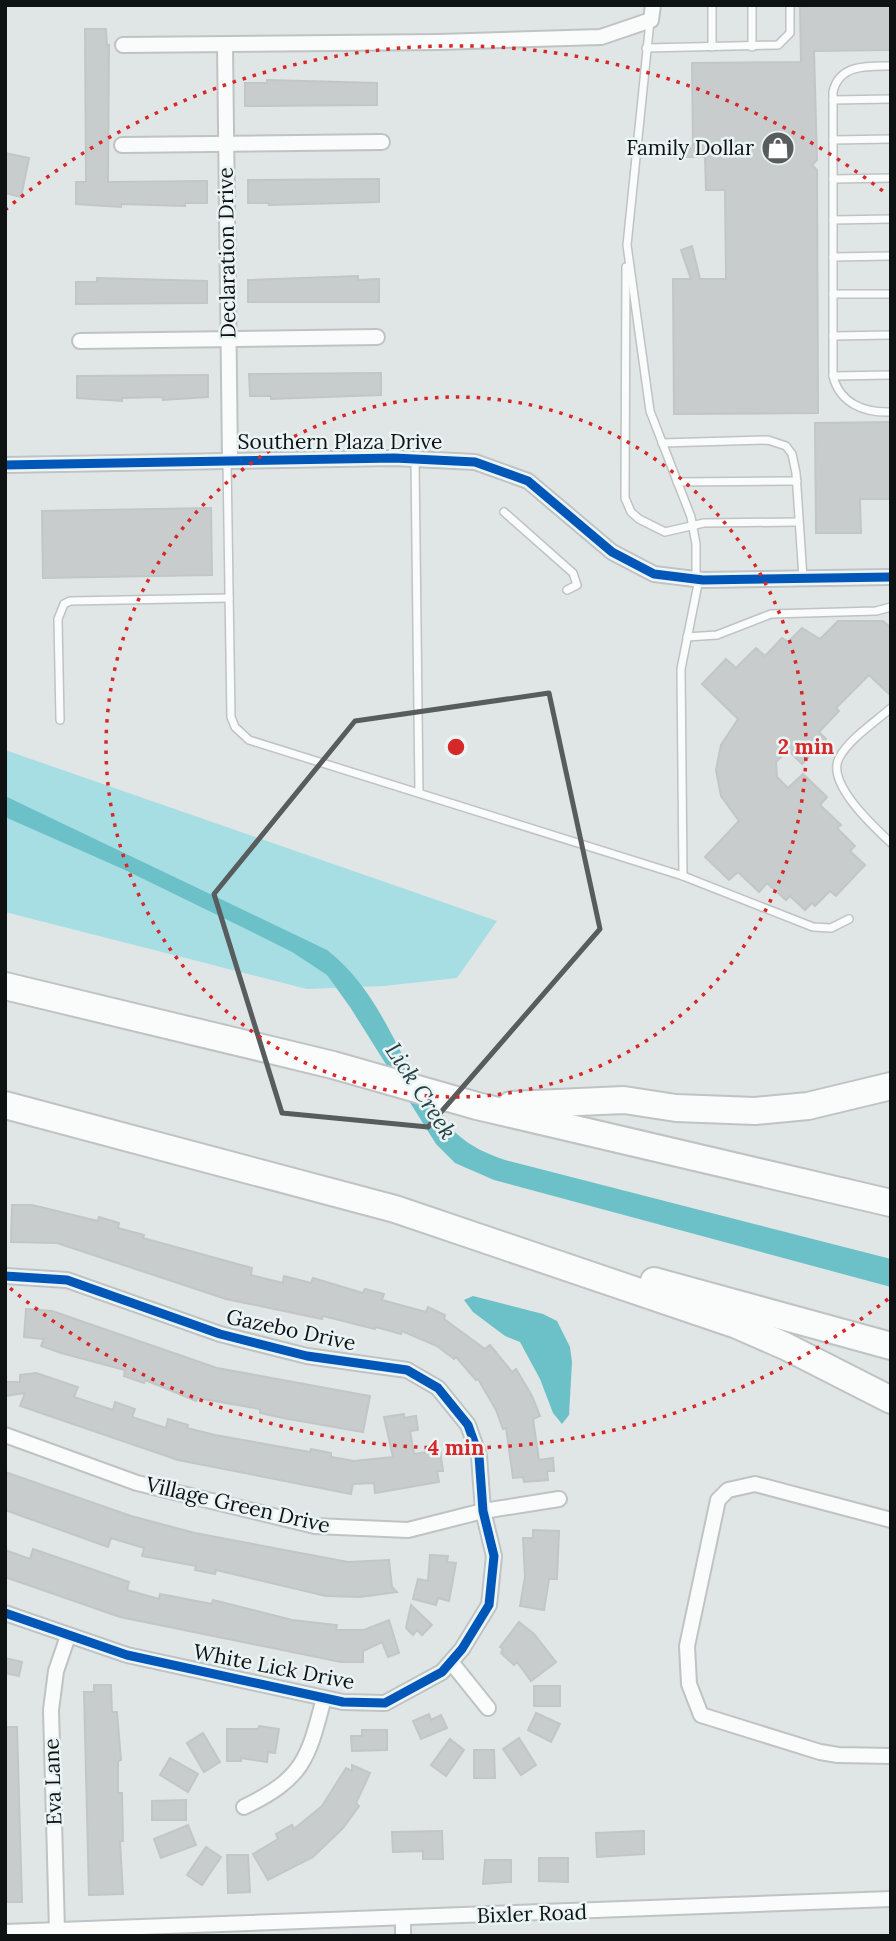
<svg xmlns="http://www.w3.org/2000/svg" width="896" height="1941" font-family="Lora,serif">
<style>
.green{fill:#a6dee4}
.water{fill:#6cc1c9}
.building{fill:#c9cccd;stroke:#c2c6c6;stroke-width:2}
.lines{fill:none;stroke-linecap:round;stroke-linejoin:round}
.lane-casing{stroke:#bfc3c3;stroke-width:10}
.street-casing{stroke:#bfc3c3;stroke-width:18}
.highway-casing{stroke:#bfc3c3;stroke-width:30}
.lane{stroke:#fafbfb;stroke-width:7}
.street{stroke:#fafbfb;stroke-width:14}
.highway{stroke:#fafbfb;stroke-width:26}
.cycleway-casing{stroke:#eaf4f5;stroke-width:13}
.cycleway{stroke:#0057b8;stroke-width:9}
.marked{fill:none;stroke:#585c5c;stroke-width:5;stroke-linejoin:round}
.ring{fill:none;stroke:#d62828;stroke-width:3.5;stroke-dasharray:3.5 7}
.labels{text-anchor:middle;stroke-width:5;stroke-linejoin:round;paint-order:stroke}
.poi-label{font-size:21px;fill:#0e1212;stroke:#eaf4f5;text-anchor:end}
.street-label{font-size:21px;fill:#0e1212;stroke:#eaf4f5}
.water-label{font-size:23px;font-style:italic;fill:#253f42;stroke:#eaf4f5}
.centre{fill:#d62828;stroke:#eaf4f5;stroke-width:3.5}
.ring-label{font-size:21px;text-anchor:middle;font-weight:bold;fill:#d62828;stroke:#eaf4f5;stroke-width:5;stroke-linejoin:round;paint-order:stroke}
</style>
<rect width="100%" height="100%" fill="#e0e5e5"/>
<path class="green" d="M5,750l492,171 -40,57 -73,8 -77,3 -302,-77z"/>
<g class="water">
<path d="M5,796l322,154c64,49 76,135 130,184 14,13 31,20 48,26l386,99v28l-397,-107 -39,-17 -19,-19 -86,-137 -23,-32 -35,-23 -46,-23 -121,-59 -120,-53z"/>
<path d="M473,1296l70,18 14,7 13,26 2,15 -3,53 -7,9 -9,-11 -13,-34 -20,-37 -15,-6 -32,-24 -9,-12z"/>
</g>
<g class="building">
<path d="M800,5h91v45l-77,1 3,109 -5,5 5,5 1,243 -144,1 -1,-135h18l-10,-29 11,-4 8,33h26l-1,-89h-19l-1,-33h-34v-12h22l-1,-82 109,-1z"/>
<path d="M85,29h21l1,16h2l-1,137 99,-1v22h-22v3l-64,-2v3l-45,-3v-22h10z"/>
<path d="M267,80l110,3v22l-132,1v-23h22z"/>
<path d="M5,153l24,5 -8,39 -16,-4z"/>
<path d="M379,179v23l-110,3v-2h-21v-23z"/>
<path d="M358,276v4l21,-1v23h-131v-22z"/>
<path d="M97,278l110,3v22l-131,1v-22h21z"/>
<path d="M381,373v22l-110,4v-3h-21l-1,-22z"/>
<path d="M208,375v22l-45,3v-3l-41,1v3l-45,-3v-22z"/>
<path d="M891,422v77h-31l1,34h-45l-1,-110z"/>
<path d="M211,508l1,67 -169,3 -1,-67z"/>
<path d="M838,621h45l8,7v68l-22,-21 -33,33 3,3 -20,21 7,7 -24,25 -14,-14 -12,12 1,15 11,11 15,-14 24,23 -7,8 21,20 -4,3 18,18 -5,5 15,14 -29,31 -6,-5 -15,15 -3,-3 -7,7 -15,-14 -4,4 -19,-17 -8,9 -21,-20 -9,8 -24,-23 34,-36 -18,-25 -5,-26 5,-25 17,-26 -36,-35 24,-25 10,9 20,-20 9,8 17,-18 6,4 14,-14 18,11z"/>
<path d="M12,1205h20l66,16 1,-4 20,6 -1,5 26,7 -1,3 109,30 -1,7 32,8 1,-7 27,7 2,-5 50,15 2,-4 19,5 -2,6 44,12 2,-5 17,8 -1,4 41,30 5,-4 22,27 4,-3 16,27 8,20 -7,3 6,41 14,-2 1,13h-7l1,9 -24,2 -1,-5 -10,1 -7,-50 -3,1 -7,-19 -18,-31 -2,1 -20,-23 -2,2 -17,-13 -35,-15 -1,3 -25,-7 -1,2 -52,-13 -1,3 -96,-20 -169,-56 -46,-1z"/>
<path d="M26,1309l26,2 165,57 153,28 -7,36 -80,-14 -23,-5v-4l-63,-11 -1,3 -51,-21 -1,3 -20,-7 1,-6 -64,-17 -20,-7 3,-7 -20,-2z"/>
<path d="M36,1373l42,14 -4,10 39,13 2,-8 20,7 -3,8 34,11 2,-9 20,6 -1,3 28,7 95,17 1,-3 20,4v4l23,4 39,-4 -9,-40 20,-3v4l12,-2 2,14 -8,1 4,23 26,-4 3,21h-6l2,11 -64,11 -1,-10 -21,1 -2,10 -173,-34 -158,-54 5,-13 -20,3v-14h15v-7z"/>
<path d="M5,1472l126,44 64,17 153,29 41,-2 3,27 5,5 -37,5 -34,-1 -110,-26 -1,4 -20,-4 1,-4 -54,-10 2,-8 -33,-10 -3,9 -103,-37z"/>
<path d="M533,1530l26,1 -2,48h-8l-5,31 -24,-4 5,-29 -2,-39h10z"/>
<path d="M33,1549l96,33 -2,8 32,9 1,-5 52,10 1,-4 79,20 45,5 -1,5h28l25,-10 10,33 -11,4 -6,-15 -19,9v11h-22l-221,-45 -115,-40v-27l25,9z"/>
<path d="M430,1555l18,1 -1,6 9,1 -7,38 -11,-3 -2,7 -23,-6 5,-20 10,2z"/>
<path d="M411,1605l21,20 -10,10 -5,-5 -4,5 -7,-7z"/>
<path d="M519,1622l15,12 22,28 -25,19 -14,-19 -3,3 -13,-12 2,-4 -3,-2z"/>
<path d="M5,1658l17,4 -3,14 -14,-3z"/>
<path d="M94,1685h17l1,27h5l4,48 -3,1v32h4l1,48h-3l3,53 -34,1 -5,-203h10z"/>
<rect x="534" y="1686" width="26" height="20"/>
<path d="M536,1713l24,11 -9,18 -23,-12z"/>
<path d="M429,1714l2,6 10,-5 6,13 -26,11 -8,-18z"/>
<path d="M259,1726l20,3 -4,24 -7,-1 -1,10 -26,-4v3h-14v-32h31z"/>
<path d="M5,1727h12l5,175h-17z"/>
<path d="M362,1730h25v20l-35,1 -1,-15h11z"/>
<path d="M203,1733l17,29 -16,10 -17,-29z"/>
<path d="M519,1738l17,27 -15,10 -18,-26z"/>
<path d="M450,1739l14,11 -18,26 -15,-11z"/>
<path d="M474,1750h20l1,28h-21z"/>
<path d="M170,1758l28,16 -10,18 -28,-17z"/>
<path d="M352,1765l18,8 -14,30 3,3 -16,22 -30,29 -45,23 -15,-26 25,-15 -2,-5 16,-9 2,4 28,-23 24,-38 6,3z"/>
<path d="M186,1800v20h-34v-19z"/>
<path d="M188,1825l8,20 -35,13 -7,-19z"/>
<path d="M442,1831l1,28h-20v-8l-30,1 -1,-20z"/>
<path d="M644,1831v23l-47,3 -1,-24z"/>
<path d="M206,1847l15,10 -19,28 -15,-10z"/>
<path d="M227,1855h21l2,37 -22,1z"/>
<path d="M539,1858h29v24l-29,-1z"/>
<path d="M485,1860h26v22l-28,2z"/>
</g>
<g class="lines">
<defs>
<g id="lane">
<path d="M752,5v42"/>
<path d="M650,21l-23,224 23,166 41,106 5,27v35"/>
<path d="M712,47v-42"/>
<path d="M646,48l132,-3 12,-12v-28"/>
<path d="M891,66c-23,0 -52,-2 -58,26v284c7,28 32,37 58,36"/>
<path d="M833,100l58,-1"/>
<path d="M833,140l58,-1"/>
<path d="M833,179l58,-1"/>
<path d="M833,220l58,-1"/>
<path d="M833,257l58,-1"/>
<path d="M626,267l-1,231 6,14 8,7 26,13 39,-9 93,-1"/>
<path d="M833,294h58"/>
<path d="M833,336l58,-1"/>
<path d="M833,376l58,-1"/>
<path d="M662,443l106,-3 18,6 6,8 4,19 7,105"/>
<path d="M415,460l4,333"/>
<path d="M227,461l4,256 4,10 14,13 434,136 130,51 18,1 18,-9"/>
<path d="M677,482l120,-1"/>
<path d="M504,512l69,61 4,12 -10,5"/>
<path d="M687,637l30,-2 54,-21 105,-3 15,-4"/>
<path d="M891,708c-16,14 -42,31 -52,50 -13,25 34,68 52,85"/>
<path d="M60,720l-2,-101 6,-15 6,-3 159,-3"/>
<path d="M683,876l-2,-207 18,-90"/>
</g>
<g id="street">
<path d="M123,45l316,-3 162,-5 50,-17 2,-15"/>
<path d="M225,45l5,415"/>
<path d="M122,145l260,-3"/>
<path d="M80,341l297,-4"/>
<path d="M5,465l389,-7 81,4 53,19 84,71 42,22 49,6 188,-3"/>
<path d="M5,1276l62,4 153,54 87,22 100,14 31,18 30,37 11,31 4,55 11,45 -5,49 -27,44 -20,23 -57,31 -42,-1 -216,-47 -122,-42"/>
<path d="M5,1435l132,48 178,43 93,4 75,-19 76,-12"/>
<path d="M891,1520l-136,-36 -27,6 -10,10 -31,146 2,38 12,31 119,37 18,3 53,1"/>
<path d="M451,1662l37,46"/>
<path d="M244,1807c60,-29 64,-48 80,-109"/>
<path d="M403,1919v17"/>
<path d="M57,1931l-6,-221 5,-39 12,-35"/>
<path d="M5,1932l886,-33"/>
</g>
<g id="highway">
<path d="M5,986l328,79 144,41 414,97"/>
<path d="M5,1105l390,104 342,116 48,21 106,54"/>
<path d="M511,1105l113,-5 52,8 79,3 53,-5 83,-20"/>
<path d="M654,1281l237,65"/>
</g>
</defs>
<use href="#lane" class="lane-casing"/>
<use href="#street" class="street-casing"/>
<use href="#highway" class="highway-casing"/>
<use href="#lane" class="lane"/>
<use href="#street" class="street"/>
<use href="#highway" class="highway"/>
<defs>
<g id="cycleway">
<path d="M5,465l389,-7 81,4 53,19 84,71 42,22 49,6 188,-3"/>
<path d="M5,1276l62,4 153,54 87,22 100,14 31,18 30,37 11,31 4,55 11,45 -5,49 -27,44 -20,23 -57,31 -42,-1 -216,-47 -122,-42"/>
</g>
</defs>
<use href="#cycleway" class="cycleway-casing"/>
<use href="#cycleway" class="cycleway"/>
</g>
<path class="marked" d="M549,693l51,236 -172,198 -146,-14 -68,-219 141,-173z"/>
<g class="ring">
<circle cx="456" cy="747" r="350"/>
<path d="M888 1299A701 701 0 0 1 5 1284M5 210A701 701 0 0 1 888 195"/>
</g>
<defs>
<symbol id="shop-disc" viewBox="-11 -11 22 22"><circle r="9.5" fill="#585c5c" stroke="#eaf4f5"/><path d="M-5-2.5h2.3a2.7 3.5 0 0 1 5.4 0H5L5.5 6h-11ZM-1.5-2.5h3a1.5 2.3 0 0 0-3 0Z" fill="#fff"/></symbol>
</defs>
<g fill-rule="evenodd">
<use href="#shop-disc" x="759" y="129" width="38" height="38"/>
</g>
<g class="labels">
<g class="poi-label">
<text x="754" y="155">Family Dollar</text>
</g>
<g class="street-label">
<text transform="translate(227 253) rotate(-91)" y="7">Declaration Drive</text>
<text x="340" y="449">Southern Plaza Drive</text>
<text transform="translate(291 1330) rotate(12)" y="7">Gazebo Drive</text>
<text transform="translate(238 1505) rotate(13)" y="7">Village Green Drive</text>
<text transform="translate(274 1667) rotate(11)" y="7">White Lick Drive</text>
<text transform="translate(53 1782) rotate(-92)" y="7">Eva Lane</text>
<text transform="translate(532 1914) rotate(-2)" y="7">Bixler Road</text>
</g>
<g class="water-label">
<text transform="translate(421 1091) rotate(57)" y="8">Lick Creek</text>
</g>
</g>
<circle cx="456" cy="747" r="10" class="centre"/>
<g class="ring-label">
<text x="806" y="754">2 min</text>
<text x="456" y="1455">4 min</text>
</g>
<rect width="896" height="1941" fill="none" stroke="#0e1212" stroke-width="14"/>
</svg>
